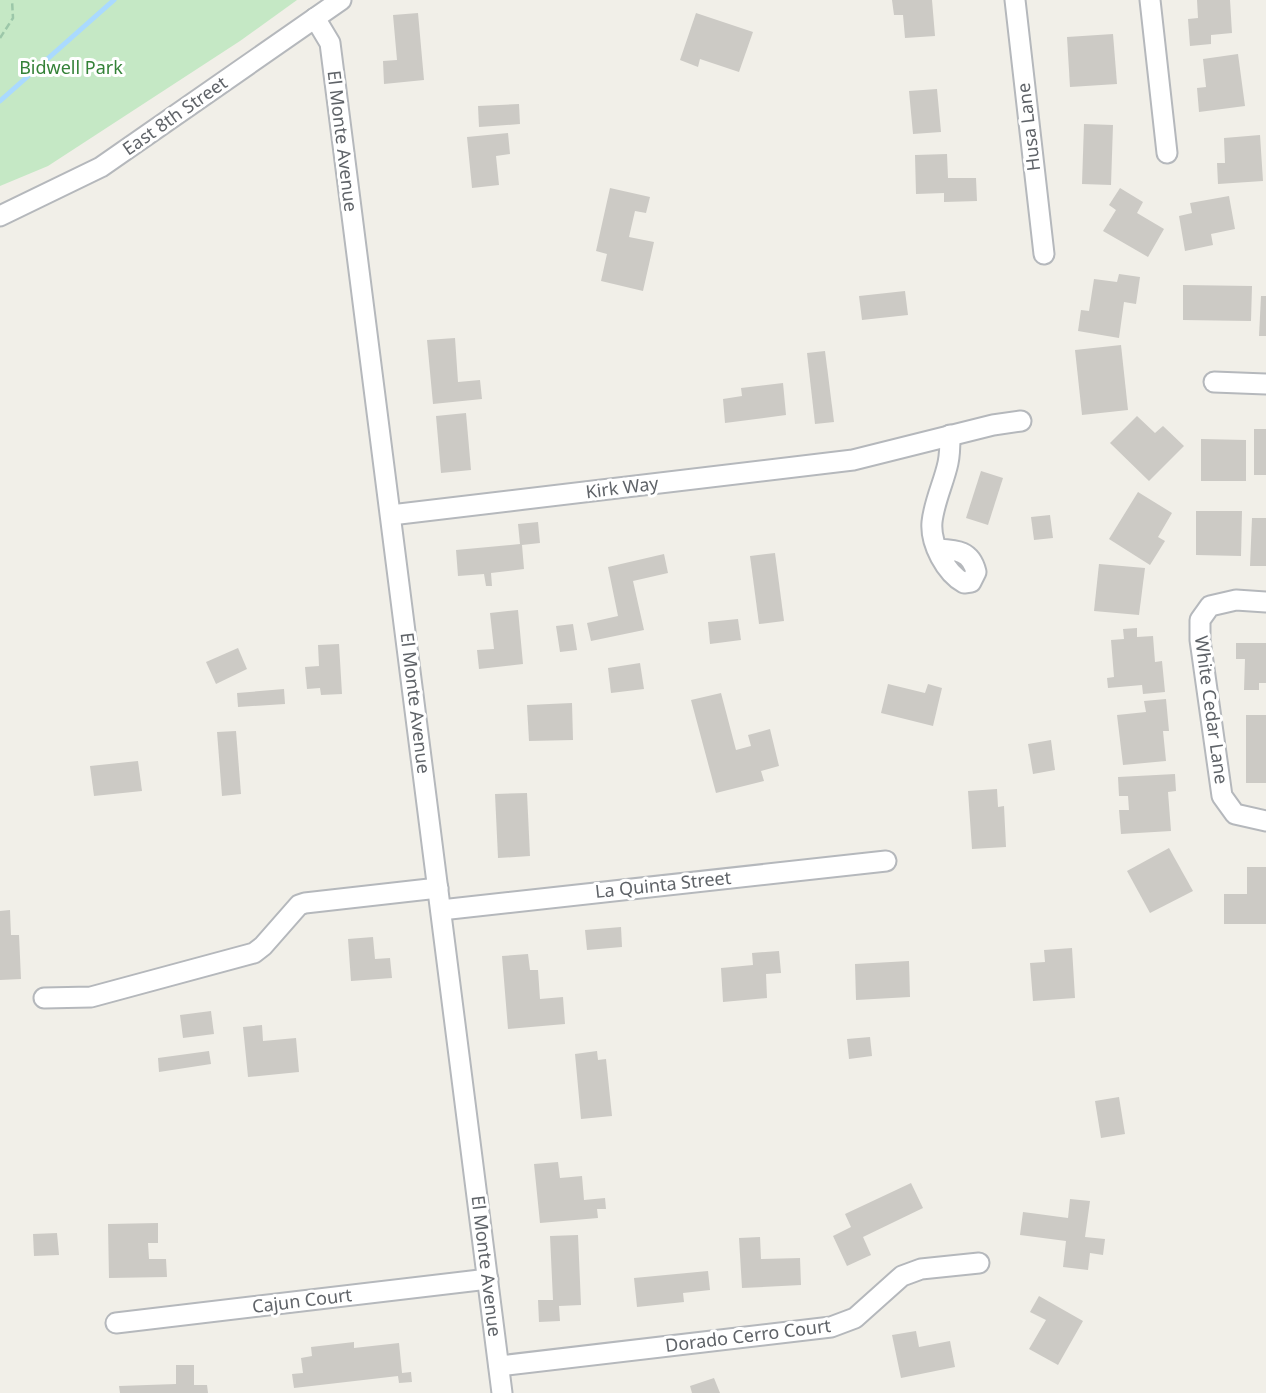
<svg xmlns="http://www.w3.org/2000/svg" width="1266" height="1393" font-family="'Noto Sans',sans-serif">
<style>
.green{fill:#c5e8c5}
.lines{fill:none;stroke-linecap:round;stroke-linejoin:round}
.stream{stroke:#aadaff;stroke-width:5}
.building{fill:#cccac5}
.minor-casing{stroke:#b5b8bc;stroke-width:23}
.path{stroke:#9cc7a9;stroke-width:2.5;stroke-dasharray:7 3.5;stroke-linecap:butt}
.minor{stroke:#fff;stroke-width:19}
.labels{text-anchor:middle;stroke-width:6;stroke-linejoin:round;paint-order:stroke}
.park-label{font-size:18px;fill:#348238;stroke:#fff}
.street-label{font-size:18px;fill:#5f6368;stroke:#fff}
</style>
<rect width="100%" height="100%" fill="#f1efe8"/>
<path class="green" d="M0,0h297l-57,41 -192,125 -48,20z"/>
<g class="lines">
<path class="stream" d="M0,101l114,-101"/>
</g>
<g class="building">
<path d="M892,0h40l3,36 -30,2 -2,-23h-9z"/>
<path d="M1197,0h33l2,33 -21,2v9l-21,2 -2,-27 10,-1z"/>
<path d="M418,13l6,67 -40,4 -1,-23 14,-1 -4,-45z"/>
<path d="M696,13l57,19 -14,40 -39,-13 -2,8 -18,-7z"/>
<path d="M1113,34l4,50 -47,3 -3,-50z"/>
<path d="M1238,54l7,52 -46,6 -2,-24 9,-1 -3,-28z"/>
<path d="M937,89l4,43 -28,2 -4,-43z"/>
<path d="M519,104l1,20 -41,3 -1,-21z"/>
<path d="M1084,124l29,1 -2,60 -29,-1z"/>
<path d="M508,133l2,21 -14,2 3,29 -27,3 -5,-51z"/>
<path d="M1260,135l3,46 -45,3 -1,-21h8l-1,-25z"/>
<path d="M947,154l1,24h28l1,23 -33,1v-9l-28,1 -1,-39z"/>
<path d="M610,188l40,9 -4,16 -11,-2 -6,26 25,5 -11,49 -42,-10 6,-27 -11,-3z"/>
<path d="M1120,188l23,14 -6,11 27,16 -16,28 -45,-26 13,-21 -7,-5z"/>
<path d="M1229,196l6,33 -24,5 2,11 -28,6 -6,-35 13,-3 -2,-10z"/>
<path d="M1119,274l21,3 -4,27 -12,-2 -5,36 -41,-7 3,-21 8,1 5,-32 23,3z"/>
<path d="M1183,285l69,1 -1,35 -68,-1z"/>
<path d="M905,291l3,24 -46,5 -3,-24z"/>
<path d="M1261,296h5v40h-7z"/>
<path d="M455,338l3,44 22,-2 2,19 -49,5 -6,-64z"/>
<path d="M1121,345l7,65 -46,5 -7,-65z"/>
<path d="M825,351l9,71 -19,2 -8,-71z"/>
<path d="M783,383l3,32 -61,8 -2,-24 19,-3 -1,-8z"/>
<path d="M466,413l5,57 -30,3 -5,-57z"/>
<path d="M1137,416l18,17 8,-7 21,20 -35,35 -39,-38z"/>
<rect x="1254" y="429" width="12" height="46"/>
<path d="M1201,439l45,1v41h-45z"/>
<path d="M981,471l22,7 -15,47 -22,-7z"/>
<path d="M1138,492l34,21 -14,24 7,4 -15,24 -41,-26z"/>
<path d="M1196,511h46l-1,45 -45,-1z"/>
<path d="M1050,515l3,23 -19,2 -3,-23z"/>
<path d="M1252,518h14v48h-16z"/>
<path d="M538,522l2,21 -18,2 2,24 -33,4 1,13h-6l-2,-12 -26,2 -2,-26 64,-6 -2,-20z"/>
<path d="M775,553l9,68 -25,3 -9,-68z"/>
<path d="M664,554l4,19 -35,8 11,49 -53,11 -4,-18 31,-7 -10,-49z"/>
<path d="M1099,564l46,4 -6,47 -45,-4z"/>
<path d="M518,610l5,54 -44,5 -2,-19 17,-1 -4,-36z"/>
<path d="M738,619l3,21 -31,4 -2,-22z"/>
<path d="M573,624l4,26 -17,2 -4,-26z"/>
<path d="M1137,628v9l16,-1 2,26 7,-1 3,31 -22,2 -1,-9 -34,3 -1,-10 7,-1 -3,-37 13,-1 -1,-10z"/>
<path d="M1236,643h30v40h-7v7h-15l1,-31h-9z"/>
<path d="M339,644l3,50 -21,1 -1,-7 -13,1 -2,-22 14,-1 -1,-21z"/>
<path d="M238,648l9,21 -31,15 -10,-22z"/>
<path d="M640,663l4,26 -33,4 -3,-25z"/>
<path d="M888,684l37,9 3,-9 14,4 -9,38 -52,-13z"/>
<path d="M284,689l1,15 -47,3 -1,-14z"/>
<path d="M721,693l15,57 15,-4 -3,-11 22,-6 9,37 -18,5 3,10 -48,12 -25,-93z"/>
<path d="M1166,699l3,32h-6l3,30 -43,4 -6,-50 29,-3 -2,-11z"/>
<path d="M572,703l1,37 -44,1 -2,-36z"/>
<rect x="1246" y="715" width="20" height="68"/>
<path d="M236,731l5,63 -19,2 -5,-64z"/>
<path d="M1051,740l4,30 -22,4 -5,-30z"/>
<path d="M138,761l4,30 -48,5 -4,-30z"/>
<path d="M1175,774l1,17 -8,1 3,39 -50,3 -2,-24h10l-1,-14h-9l-1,-19z"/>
<path d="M997,789l1,18 6,-1 2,41 -34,2 -4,-58z"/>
<path d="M527,793l3,63 -32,2 -3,-64z"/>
<path d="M1169,848l24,43 -43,22 -23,-42z"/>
<path d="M1247,867h19v57h-42v-30h23z"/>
<path d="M10,910l1,25h8l2,44 -21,1v-69z"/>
<path d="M621,927l1,20 -35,3 -2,-20z"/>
<path d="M373,937l2,22 15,-1 2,20 -41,3 -3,-42z"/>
<path d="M1072,948l3,50 -42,3 -3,-38 15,-1 -1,-12z"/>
<path d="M779,951l2,22 -15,1 1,24 -44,4 -2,-34 32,-3 -1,-12z"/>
<path d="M528,954l2,16h8l2,29 23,-2 2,27 -57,5 -6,-73z"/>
<path d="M909,961l1,36 -54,3 -1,-36z"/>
<path d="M211,1011l3,23 -31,4 -3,-23z"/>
<path d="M262,1025l1,16 33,-3 3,34 -51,5 -5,-50z"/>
<path d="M870,1037l2,19 -23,3 -2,-20z"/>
<path d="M209,1051l2,13 -52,8 -1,-14z"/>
<path d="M597,1051l1,9 8,-1 6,57 -31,3 -6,-65z"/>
<path d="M1119,1097l6,37 -24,4 -6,-37z"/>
<path d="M558,1162l2,16 22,-2 2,24 21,-2 1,11h-9l1,9 -58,5 -6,-59z"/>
<path d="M911,1183l12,25 -60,29 8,18 -24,11 -14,-30 18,-9 -6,-13z"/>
<path d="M1070,1199l20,2 -5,36 20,2 -2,16 -13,-2 -2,17 -25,-3 3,-26 -46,-6 3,-23 45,6z"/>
<path d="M158,1223v20h-10l1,16h17l1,18 -58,1 -1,-54z"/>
<path d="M57,1233l2,22 -25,1 -1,-22z"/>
<path d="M578,1235l3,70 -22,1 1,15 -21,1 -1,-22h15l-3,-64z"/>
<path d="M760,1237l1,22 39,-1 1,27 -59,3 -3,-50z"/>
<path d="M708,1271l2,19 -27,3 1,9 -47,5 -3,-29z"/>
<path d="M1039,1296l44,25 -25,44 -29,-16 17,-29 -16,-8z"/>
<path d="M916,1331l3,16 31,-6 5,26 -54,11 -9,-43z"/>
<path d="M354,1342v6l45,-5 3,30 9,-1 1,10 -13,1 -1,-7 -104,12 -2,-14 11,-1 -2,-15 11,-2 -1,-9z"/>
<path d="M176,1365h18v20h13l1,8h-88l-1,-7 57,-2z"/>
<path d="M714,1378l6,15h-28l-2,-7z"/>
</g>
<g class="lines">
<defs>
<g id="minor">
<path d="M1015,0l29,254"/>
<path d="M1150,0l17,153"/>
<path d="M315,18l15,25 172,1350"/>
<path d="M0,216l101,-49 240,-167"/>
<path d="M1214,382l52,2"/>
<path d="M391,515l462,-55 140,-35 28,-4"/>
<path d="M938,549c19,1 33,2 38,23l-5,10 -7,1c-18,-10 -34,-39 -32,-61 2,-20 12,-40 16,-59 2,-9 2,-19 2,-28"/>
<path d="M1266,602l-30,-2 -26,6 -10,14v20l22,156 13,18 31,7"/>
<path d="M441,910l445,-49"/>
<path d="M44,998l47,-1 163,-44 9,-7 36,-41 6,-2 133,-15"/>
<path d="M116,1323l372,-44"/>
<path d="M499,1366l332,-39 24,-9 47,-42 19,-7 58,-6"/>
</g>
</defs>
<use href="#minor" class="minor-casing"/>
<path class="path" d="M0,38l13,-20 -1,-18"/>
<use href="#minor" class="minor"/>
</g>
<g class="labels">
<g class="park-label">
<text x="71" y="74">Bidwell Park</text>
</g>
<g class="street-label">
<text transform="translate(175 116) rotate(-35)" y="6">East 8th Street</text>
<text transform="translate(1029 127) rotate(-97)" y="6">Husa Lane</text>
<text transform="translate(342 141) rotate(83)" y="6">El Monte Avenue</text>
<text transform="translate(622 488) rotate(-7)" y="6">Kirk Way</text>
<text transform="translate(415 703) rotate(83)" y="6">El Monte Avenue</text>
<text transform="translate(1211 710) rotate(82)" y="6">White Cedar Lane</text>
<text transform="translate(663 885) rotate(-6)" y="6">La Quinta Street</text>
<text transform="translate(486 1266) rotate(83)" y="6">El Monte Avenue</text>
<text transform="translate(302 1301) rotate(-7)" y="6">Cajun Court</text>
<text transform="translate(748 1336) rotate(-7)" y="6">Dorado Cerro Court</text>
</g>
</g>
</svg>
